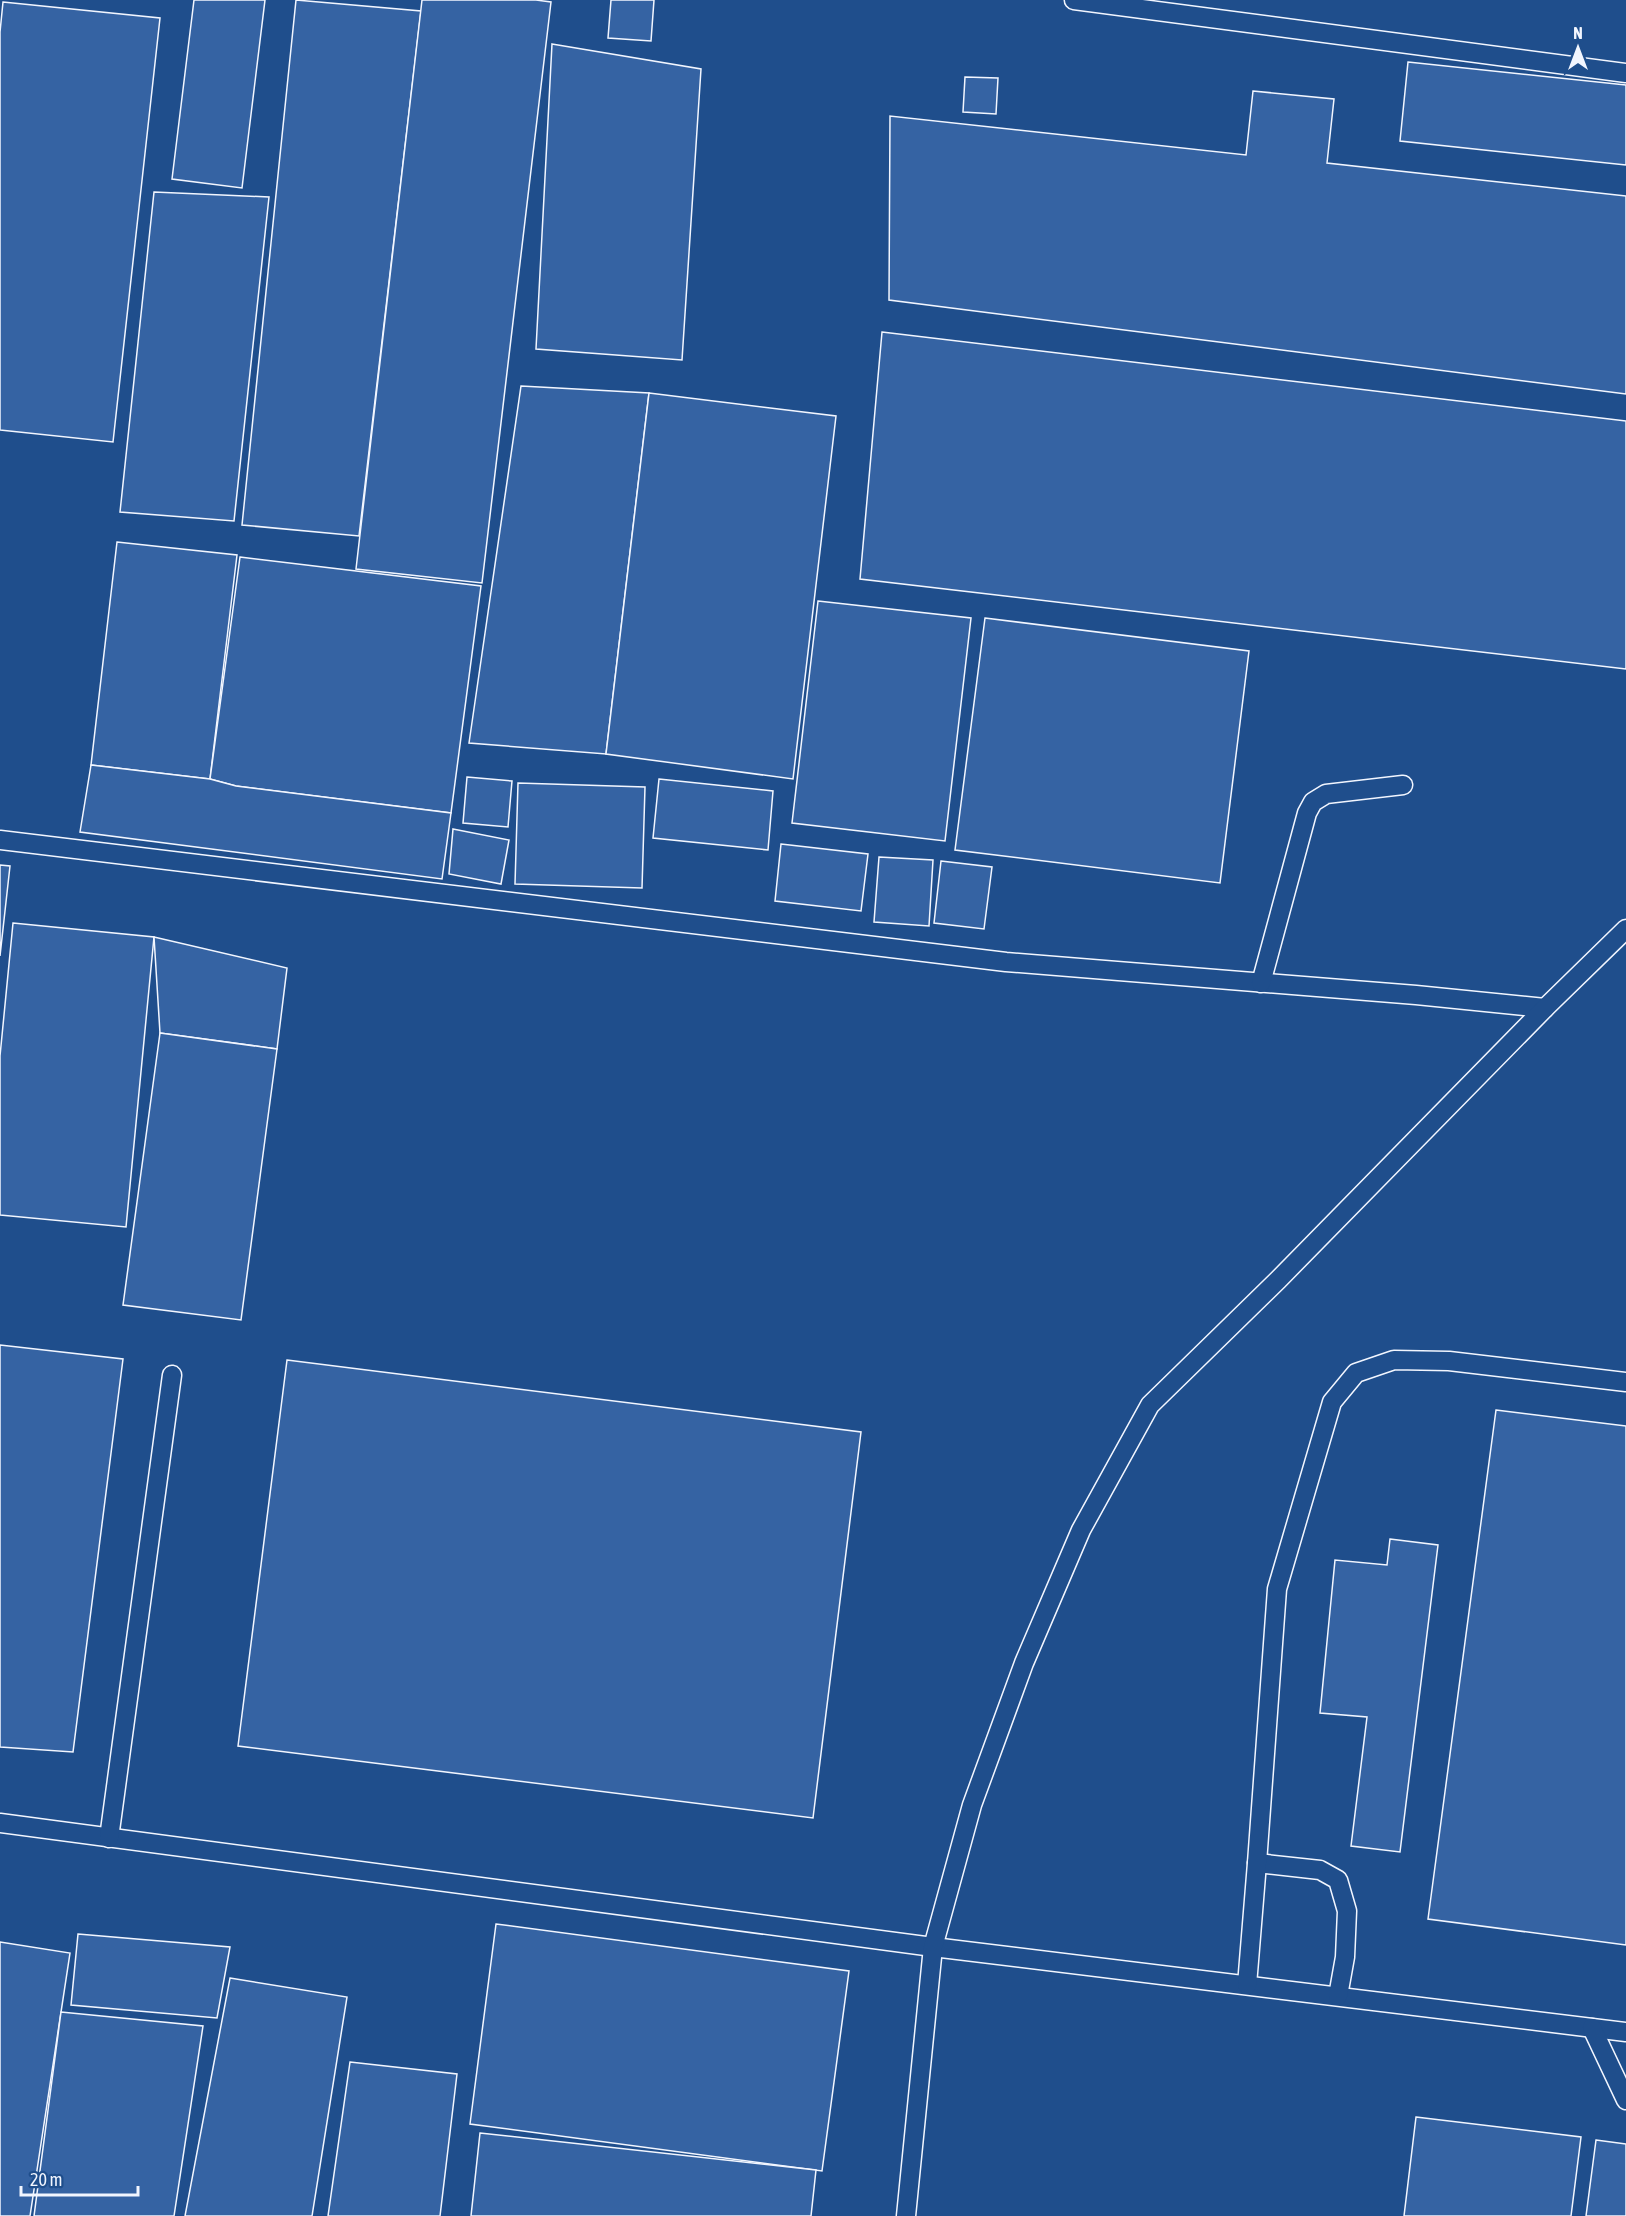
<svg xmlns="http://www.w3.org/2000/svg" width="1626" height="2216" font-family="'Asap Condensed',sans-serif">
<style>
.building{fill:#3563a3;stroke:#f2f6ff;stroke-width:1.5}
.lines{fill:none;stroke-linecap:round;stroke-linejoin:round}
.service-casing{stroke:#f2f6ff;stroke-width:21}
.service{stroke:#1f4e8c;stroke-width:18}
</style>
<rect width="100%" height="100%" fill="#1f4e8c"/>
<g class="building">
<path d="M194,0h71l-23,188 -70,-9z"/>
<path d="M296,0l125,11 -62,525 -117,-11z"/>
<path d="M422,0h114l15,2 -69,581 -126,-14z"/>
<path d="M611,0h43l-3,41 -43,-3z"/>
<path d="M3,2l157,16 -47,424 -113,-12v-398z"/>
<path d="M552,44l149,25 -19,291 -146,-11z"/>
<path d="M1408,62l218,23v80l-226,-24z"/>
<path d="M965,77l33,1 -2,36 -33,-2z"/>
<path d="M1253,91l81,8 -7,64 299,33v198l-737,-94 1,-184 356,39z"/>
<path d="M154,192l115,5 -35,324 -114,-9z"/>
<path d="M882,332l744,89v248l-766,-90z"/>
<path d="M521,386l128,7 -43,361 -137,-11z"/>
<path d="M649,393l187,23 -43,363 -187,-25z"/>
<path d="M117,542l120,13 -27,224 -119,-14z"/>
<path d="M240,557l241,29 -30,227 -215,-27 -26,-7z"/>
<path d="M818,601l153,17 -26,223 -153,-18z"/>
<path d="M985,618l264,33 -29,232 -265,-33z"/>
<path d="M91,765l119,14 26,7 215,27 -9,66 -362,-47z"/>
<path d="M467,777l45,4 -4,46 -45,-4z"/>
<path d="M659,779l114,12 -5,59 -115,-12z"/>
<path d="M518,783l127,4 -3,101 -127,-4z"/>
<path d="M453,829l56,11 -8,44 -52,-10z"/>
<path d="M781,844l87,10 -7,57 -86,-10z"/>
<path d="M879,857l54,3 -4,66 -55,-4z"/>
<path d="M941,861l51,6 -8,62 -50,-6z"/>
<path d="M0,865l10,1 -10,90z"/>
<path d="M13,923l141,14 -28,290 -126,-12v-159z"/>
<path d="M154,937l133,31 -10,81 -117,-16z"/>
<path d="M160,1033l117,16 -36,271 -118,-15z"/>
<path d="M0,1345l123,14 -50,393 -73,-5z"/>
<path d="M287,1360l574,72 -48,386 -575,-72z"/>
<path d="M1496,1410l130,16v519l-198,-26z"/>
<path d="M1390,1539l48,6 -38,307 -49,-6 16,-129 -47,-4 15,-153 52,5z"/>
<path d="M496,1924l353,47 -27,200 -352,-47z"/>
<path d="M78,1934l152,13 -13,71 -146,-13z"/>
<path d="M0,1942l70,11 -40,263h-30z"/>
<path d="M230,1978l117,19 -35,219h-127z"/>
<path d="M61,2012l142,14 -29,190h-140z"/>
<path d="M350,2062l107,12 -17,142h-112z"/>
<path d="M1416,2117l165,20 -10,79h-167z"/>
<path d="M480,2133l336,37 -5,46h-340z"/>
<path d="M1596,2140l30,4v72h-40z"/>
</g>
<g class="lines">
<defs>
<g id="service">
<path d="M1074,0l552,73"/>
<path d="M0,840l1006,122 410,33 129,13"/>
<path d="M1261,983l46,-170 6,-11 13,-8 77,-9"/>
<path d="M0,1823l933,124 693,85"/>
<path d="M109,1838l63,-463"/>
<path d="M1257,1863l63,7 18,10 9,31 -2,46 -7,39"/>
<path d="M1247,1985l10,-122 20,-274 55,-187 24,-29 38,-13 55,1 177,21"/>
<path d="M1592,2028l34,72"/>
<path d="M906,2216l27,-269 39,-142 52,-142 57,-133 69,-125 128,-125 267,-272 81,-79"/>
</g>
</defs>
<use href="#service" class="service-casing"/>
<use href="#service" class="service"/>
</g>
<g transform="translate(1578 48)" stroke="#1f4e8c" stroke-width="4.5" paint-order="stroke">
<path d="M0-4.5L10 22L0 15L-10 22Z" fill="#f2f6ff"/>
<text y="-9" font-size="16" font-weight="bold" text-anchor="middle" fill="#f2f6ff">N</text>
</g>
<path d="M21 2186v9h117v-9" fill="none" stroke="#f2f6ff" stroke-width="3"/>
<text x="30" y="2186" font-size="18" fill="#f2f6ff" stroke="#1f4e8c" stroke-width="4.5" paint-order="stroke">20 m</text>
</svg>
